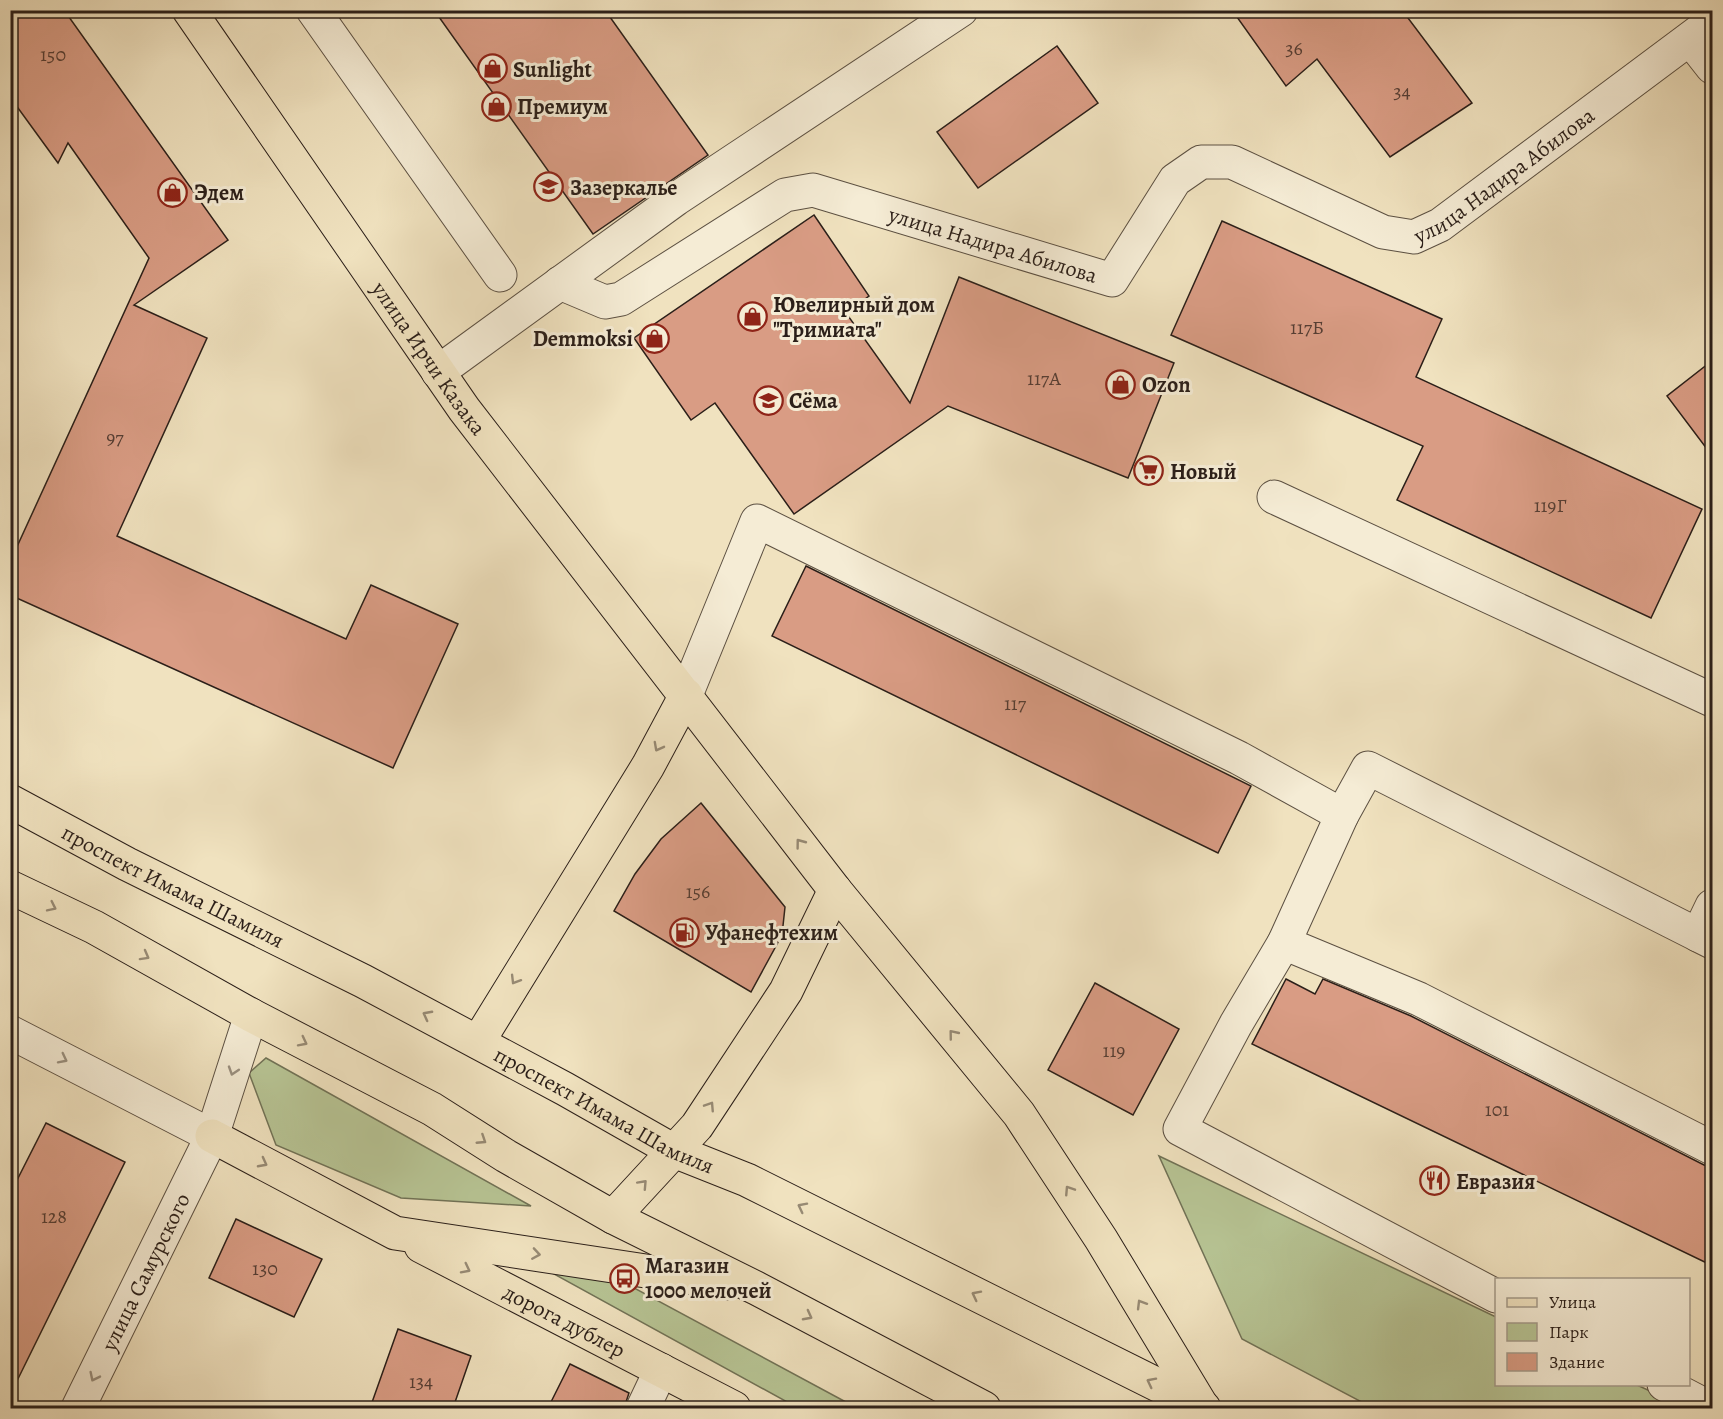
<svg xmlns="http://www.w3.org/2000/svg" width="1723" height="1419" font-family="Alegreya,serif">
<style>
.green{fill:#b7c494;stroke:#717256;stroke-width:1.5}
.building{fill:#d99c84;stroke:#2b1f19;stroke-width:1.5}
.lines{fill:none;stroke-linecap:round;stroke-linejoin:round}
.minor-casing{stroke:#5c5042;stroke-width:35}
.major-casing{stroke:#2b1f19;stroke-width:35}
.minor{stroke:#f5ecd5;stroke-width:33}
.major{stroke:#f0e2bf;stroke-width:33}
.oneway{stroke:#978a74}
.oneway2{stroke:#9a9080}
.labels{text-anchor:middle;stroke-width:6;stroke-linejoin:round;paint-order:stroke}
.number-label{font-size:20px;fill:#563e34}
.poi-label{font-size:22px;font-weight:bold;fill:#2b1f19;stroke:#f5ecd5;text-anchor:start}
.street-label{font-size:22px;fill:#2b1f19;stroke:#f5ecd5}
</style>
<rect width="100%" height="100%" fill="#f0e2bf"/>
<filter id="stains"><feTurbulence type="fractalNoise" baseFrequency=".00333" numOctaves="4"/><feColorMatrix values="0 0 0 0 .2 0 0 0 0 .09 0 0 0 0 .02 0 0 0 .5 -.17"/></filter>
<radialGradient id="worn" r=".72"><stop offset=".6" stop-color="#630" stop-opacity="0"/><stop offset="1" stop-color="#630" stop-opacity=".3"/></radialGradient>
<g class="green">
<path d="M266,1058l265,148 -130,-8 -125,-53 -27,-72z"/>
<path d="M1159,1156l337,161v67l141,1 50,23h-314l-131,-69z"/>
<path d="M597,1268l260,140h-59l-253,-139z"/>
</g>
<g class="building">
<path d="M10,10h54l164,230 -94,65 73,33 -90,198 229,103 25,-54 87,39 -65,144 -383,-173v-33l139,-304 -81,-115 -10,20 -48,-66z"/>
<path d="M434,10h171l103,145 -115,79z"/>
<path d="M1232,10h170l70,93 -82,54 -73,-98 -31,27z"/>
<path d="M1057,46l41,57 -120,85 -41,-56z"/>
<path d="M814,215l55,81 -23,17 64,90 49,-126 215,86 -46,115 -180,-72 -154,108 -79,-111 -24,17 -57,-82z"/>
<path d="M1222,221l220,98 -26,58 286,132 -51,109 -254,-118 26,-54 -252,-111z"/>
<path d="M1713,360v97l-46,-61z"/>
<path d="M806,566l445,220 -33,67 -446,-217z"/>
<path d="M701,803l84,104 -3,28 -31,57 -137,-81 21,-37 26,-35z"/>
<path d="M1286,979l29,15 8,-15 88,37 293,149 9,2v99l-461,-222z"/>
<path d="M1095,983l84,46 -46,86 -85,-45z"/>
<path d="M46,1123l79,39 -115,233v-201z"/>
<path d="M236,1219l86,40 -28,58 -85,-39z"/>
<path d="M398,1329l73,27 -18,52h-83z"/>
<path d="M570,1364l59,29 -5,15h-76z"/>
</g>
<g class="lines">
<defs>
<g id="minor">
<path d="M313,10l187,265"/>
<path d="M1690,39l22,28"/>
<path id="s1" d="M560,283l45,19 16,-3 164,-104 28,-5 299,90 63,-100 26,-18h31l151,70 31,5 26,-12 272,-203"/>
<path d="M438,372l238,-173 285,-189"/>
<path d="M1274,497l438,203"/>
<path d="M686,695l71,-174 482,237 103,57"/>
<path d="M1712,906l-14,29 14,7"/>
<path d="M1284,943l135,56 293,149"/>
<path d="M10,1032l202,104"/>
<path d="M1496,1296l-316,-167 56,-105 48,-81 58,-128 26,-47 330,167"/>
<path d="M1664,1384l46,24"/>
<path id="s2" d="M78,1408l134,-272 39,-121"/>
<path d="M643,1408l18,-38"/>
</g>
<g id="major">
<path id="s3" d="M189,10l275,399 371,481 184,224 82,125 102,169"/>
<path id="s4" d="M10,801l117,63 236,117 202,108 109,62 73,29 457,228"/>
<path d="M10,887l84,40 157,88 181,94 74,47 107,61 143,71 228,120"/>
<path d="M478,1042l170,-276 38,-71"/>
<path d="M212,1136l183,97 330,50"/>
<path d="M613,1217l84,-91 89,-135 49,-101"/>
<path id="s5" d="M421,1246l313,162"/>
</g>
</defs>
<use href="#minor" class="minor-casing"/>
<use href="#major" class="major-casing"/>
<use href="#minor" class="minor"/>
<use href="#major" class="major"/>
</g>
<defs><path id="oneway-chevron" d="M-2-3.5L2.5 0L-2 3.5" fill="none" stroke-width="1.6" stroke-linecap="round" stroke-linejoin="round" transform="scale(1.5)"/></defs>
<g class="oneway">
<use href="#oneway-chevron" transform="translate(658 747) rotate(118)"/>
<use href="#oneway-chevron" transform="translate(800 843) rotate(-127)"/>
<use href="#oneway-chevron" transform="translate(52 907) rotate(26)"/>
<use href="#oneway-chevron" transform="translate(145 956) rotate(29)"/>
<use href="#oneway-chevron" transform="translate(515 980) rotate(121)"/>
<use href="#oneway-chevron" transform="translate(427 1015) rotate(-152)"/>
<use href="#oneway-chevron" transform="translate(953 1034) rotate(-129)"/>
<use href="#oneway-chevron" transform="translate(303 1042) rotate(27)"/>
<use href="#oneway-chevron" transform="translate(710 1106) rotate(-57)"/>
<use href="#oneway-chevron" transform="translate(482 1140) rotate(33)"/>
<use href="#oneway-chevron" transform="translate(263 1163) rotate(28)"/>
<use href="#oneway-chevron" transform="translate(643 1184) rotate(-47)"/>
<use href="#oneway-chevron" transform="translate(1069 1190) rotate(-123)"/>
<use href="#oneway-chevron" transform="translate(802 1207) rotate(-153)"/>
<use href="#oneway-chevron" transform="translate(536 1254) rotate(9)"/>
<use href="#oneway-chevron" transform="translate(466 1269) rotate(27)"/>
<use href="#oneway-chevron" transform="translate(976 1295) rotate(-153)"/>
<use href="#oneway-chevron" transform="translate(1141 1304) rotate(-121)"/>
<use href="#oneway-chevron" transform="translate(808 1316) rotate(28)"/>
<use href="#oneway-chevron" transform="translate(1151 1382) rotate(-153)"/>
</g>
<g class="oneway2">
<use href="#oneway-chevron" transform="translate(63 1059) rotate(27)"/>
<use href="#oneway-chevron" transform="translate(233 1071) rotate(108)"/>
<use href="#oneway-chevron" transform="translate(94 1377) rotate(116)"/>
</g>
<defs>
<symbol id="shop-ring" viewBox="-11 -11 22 22"><circle r="9.5" fill="#f5ecd5" stroke="#8f2418" stroke-width="1.5"/><path d="M-5-2.5h2.3a2.7 3.5 0 0 1 5.4 0H5L5.5 6h-11ZM-1.5-2.5h3a1.5 2.3 0 0 0-3 0Z" fill="#8f2418"/></symbol>
<symbol id="school-ring" viewBox="-11 -11 22 22"><circle r="9.5" fill="#f5ecd5" stroke="#8f2418" stroke-width="1.5"/><path d="M0-5L7-2L0 1L-7-2ZM-4 1L0 2.5L4 1V4Q0 6-4 4Z" fill="#8f2418"/></symbol>
<symbol id="supermarket-ring" viewBox="-11 -11 22 22"><circle r="9.5" fill="#f5ecd5" stroke="#8f2418" stroke-width="1.5"/><path d="M-6-5.5h2.5l.6 2H6L4.5 2H-2.5L-4.4-4H-6ZM-1.5 3.2a1.3 1.3 0 1 0 .1 0ZM3 3.2a1.3 1.3 0 1 0 .1 0Z" fill="#8f2418"/></symbol>
<symbol id="fuel-ring" viewBox="-11 -11 22 22"><circle r="9.5" fill="#f5ecd5" stroke="#8f2418" stroke-width="1.5"/><path d="M-5.5-6h7V0h2V4h1.3V-2.5L3-4.5l.8-.8L6-3V5H2.5V1h-1V6h-7ZM-4.2-4.7v3.2H.2V-4.7Z" fill="#8f2418"/></symbol>
<symbol id="restaurant-ring" viewBox="-11 -11 22 22"><circle r="9.5" fill="#f5ecd5" stroke="#8f2418" stroke-width="1.5"/><path d="M-5-6h1v4h1v-4h1v4h1v-4h1v5L-1.5 .5V6h-2V.5L-5-1ZM5-6V6H3V1.5H1.5Q1.5-4 5-6Z" fill="#8f2418"/></symbol>
<symbol id="bus-ring" viewBox="-11 -11 22 22"><circle r="9.5" fill="#f5ecd5" stroke="#8f2418" stroke-width="1.5"/><path d="M-5-6H5V4H4V6H2V4H-2V6H-4V4H-5ZM-3.5-4V0h7V-4ZM-3.5 1.2v1.5H-2V1.2ZM2 1.2v1.5H3.5V1.2Z" fill="#8f2418"/></symbol>
</defs>
<g fill-rule="evenodd">
<use href="#shop-ring" x="476" y="52" width="33" height="33"/>
<use href="#shop-ring" x="480" y="90" width="33" height="33"/>
<use href="#school-ring" x="532" y="170" width="33" height="33"/>
<use href="#shop-ring" x="156" y="176" width="33" height="33"/>
<use href="#shop-ring" x="736" y="300" width="33" height="33"/>
<use href="#shop-ring" x="638" y="322" width="33" height="33"/>
<use href="#shop-ring" x="1104" y="368" width="33" height="33"/>
<use href="#school-ring" x="752" y="384" width="33" height="33"/>
<use href="#supermarket-ring" x="1132" y="454" width="33" height="33"/>
<use href="#fuel-ring" x="668" y="916" width="33" height="33"/>
<use href="#restaurant-ring" x="1418" y="1164" width="33" height="33"/>
<use href="#bus-ring" x="608" y="1262" width="33" height="33"/>
</g>
<g class="labels">
<g class="number-label">
<text x="1294" y="55">36</text>
<text x="53" y="61">150</text>
<text x="1402" y="98">34</text>
<text x="1307" y="334">117Б</text>
<text x="1044" y="385">117А</text>
<text x="115" y="444">97</text>
<text x="1550" y="512">119Г</text>
<text x="1015" y="710">117</text>
<text x="698" y="898">156</text>
<text x="1114" y="1057">119</text>
<text x="1497" y="1116">101</text>
<text x="54" y="1223">128</text>
<text x="265" y="1275">130</text>
<text x="421" y="1388">134</text>
</g>
<g class="poi-label">
<text x="513" y="77">Sunlight</text>
<text x="517" y="114">Премиум</text>
<text x="570" y="195">Зазеркалье</text>
<text x="194" y="200">Эдем</text>
<text x="773" y="312">Ювелирный дом<tspan x="773" dy="25">"Тримиата"</tspan></text>
<text x="633" y="346" text-anchor="end">Demmoksi</text>
<text x="1142" y="392">Ozon</text>
<text x="789" y="408">Сёма</text>
<text x="1170" y="479">Новый</text>
<text x="705" y="940">Уфанефтехим</text>
<text x="1456" y="1189">Евразия</text>
<text x="645" y="1273">Магазин<tspan x="645" dy="25">1000 мелочей</tspan></text>
</g>
<g class="street-label">
<text dy="8" stroke="none"><textPath href="#s1" startOffset="1088">улица Надира Абилова</textPath></text>
<text dy="8" stroke="none"><textPath href="#s1" startOffset="476">улица Надира Абилова</textPath></text>
<text dy="8" stroke="none"><textPath href="#s3" startOffset="423">улица Ирчи Казака</textPath></text>
<text dy="8" stroke="none"><textPath href="#s4" startOffset="184">проспект Имама Шамиля</textPath></text>
<text dy="8" stroke="none"><textPath href="#s4" startOffset="670">проспект Имама Шамиля</textPath></text>
<text dy="8" stroke="none"><textPath href="#s2" startOffset="152">улица Самурского</textPath></text>
<text dy="8" stroke="none"><textPath href="#s5" startOffset="162">дорога дублер</textPath></text>
</g>
</g>
<rect width="1723" height="1419" fill="none" stroke="#f0e2bf" stroke-width="36"/>
<rect x="12" y="12" width="1699" height="1395" fill="none" stroke="#2b1f19" stroke-width="3"/>
<rect x="18" y="18" width="1687" height="1383" fill="none" stroke="#2b1f19" stroke-width="1.5"/>
<rect x="1495" y="1278" width="195" height="108" fill="#f5ecd5" stroke="#a49a8a" stroke-width="1.5"/>
<rect x="1507" y="1298" width="30" height="9" fill="#f0e2bf" stroke="#a49a8a" stroke-width="1.5"/>
<text x="1549" y="1308" font-size="18" fill="#2b1f19">Улица</text>
<rect x="1507" y="1323" width="30" height="18" fill="#b7c494" stroke="#a49a8a" stroke-width="1.5"/>
<text x="1549" y="1338" font-size="18" fill="#2b1f19">Парк</text>
<rect x="1507" y="1353" width="30" height="18" fill="#d99c84" stroke="#a49a8a" stroke-width="1.5"/>
<text x="1549" y="1368" font-size="18" fill="#2b1f19">Здание</text>
<rect width="100%" height="100%" filter="url(#stains)"/>
<rect width="100%" height="100%" fill="url(#worn)"/>
</svg>
